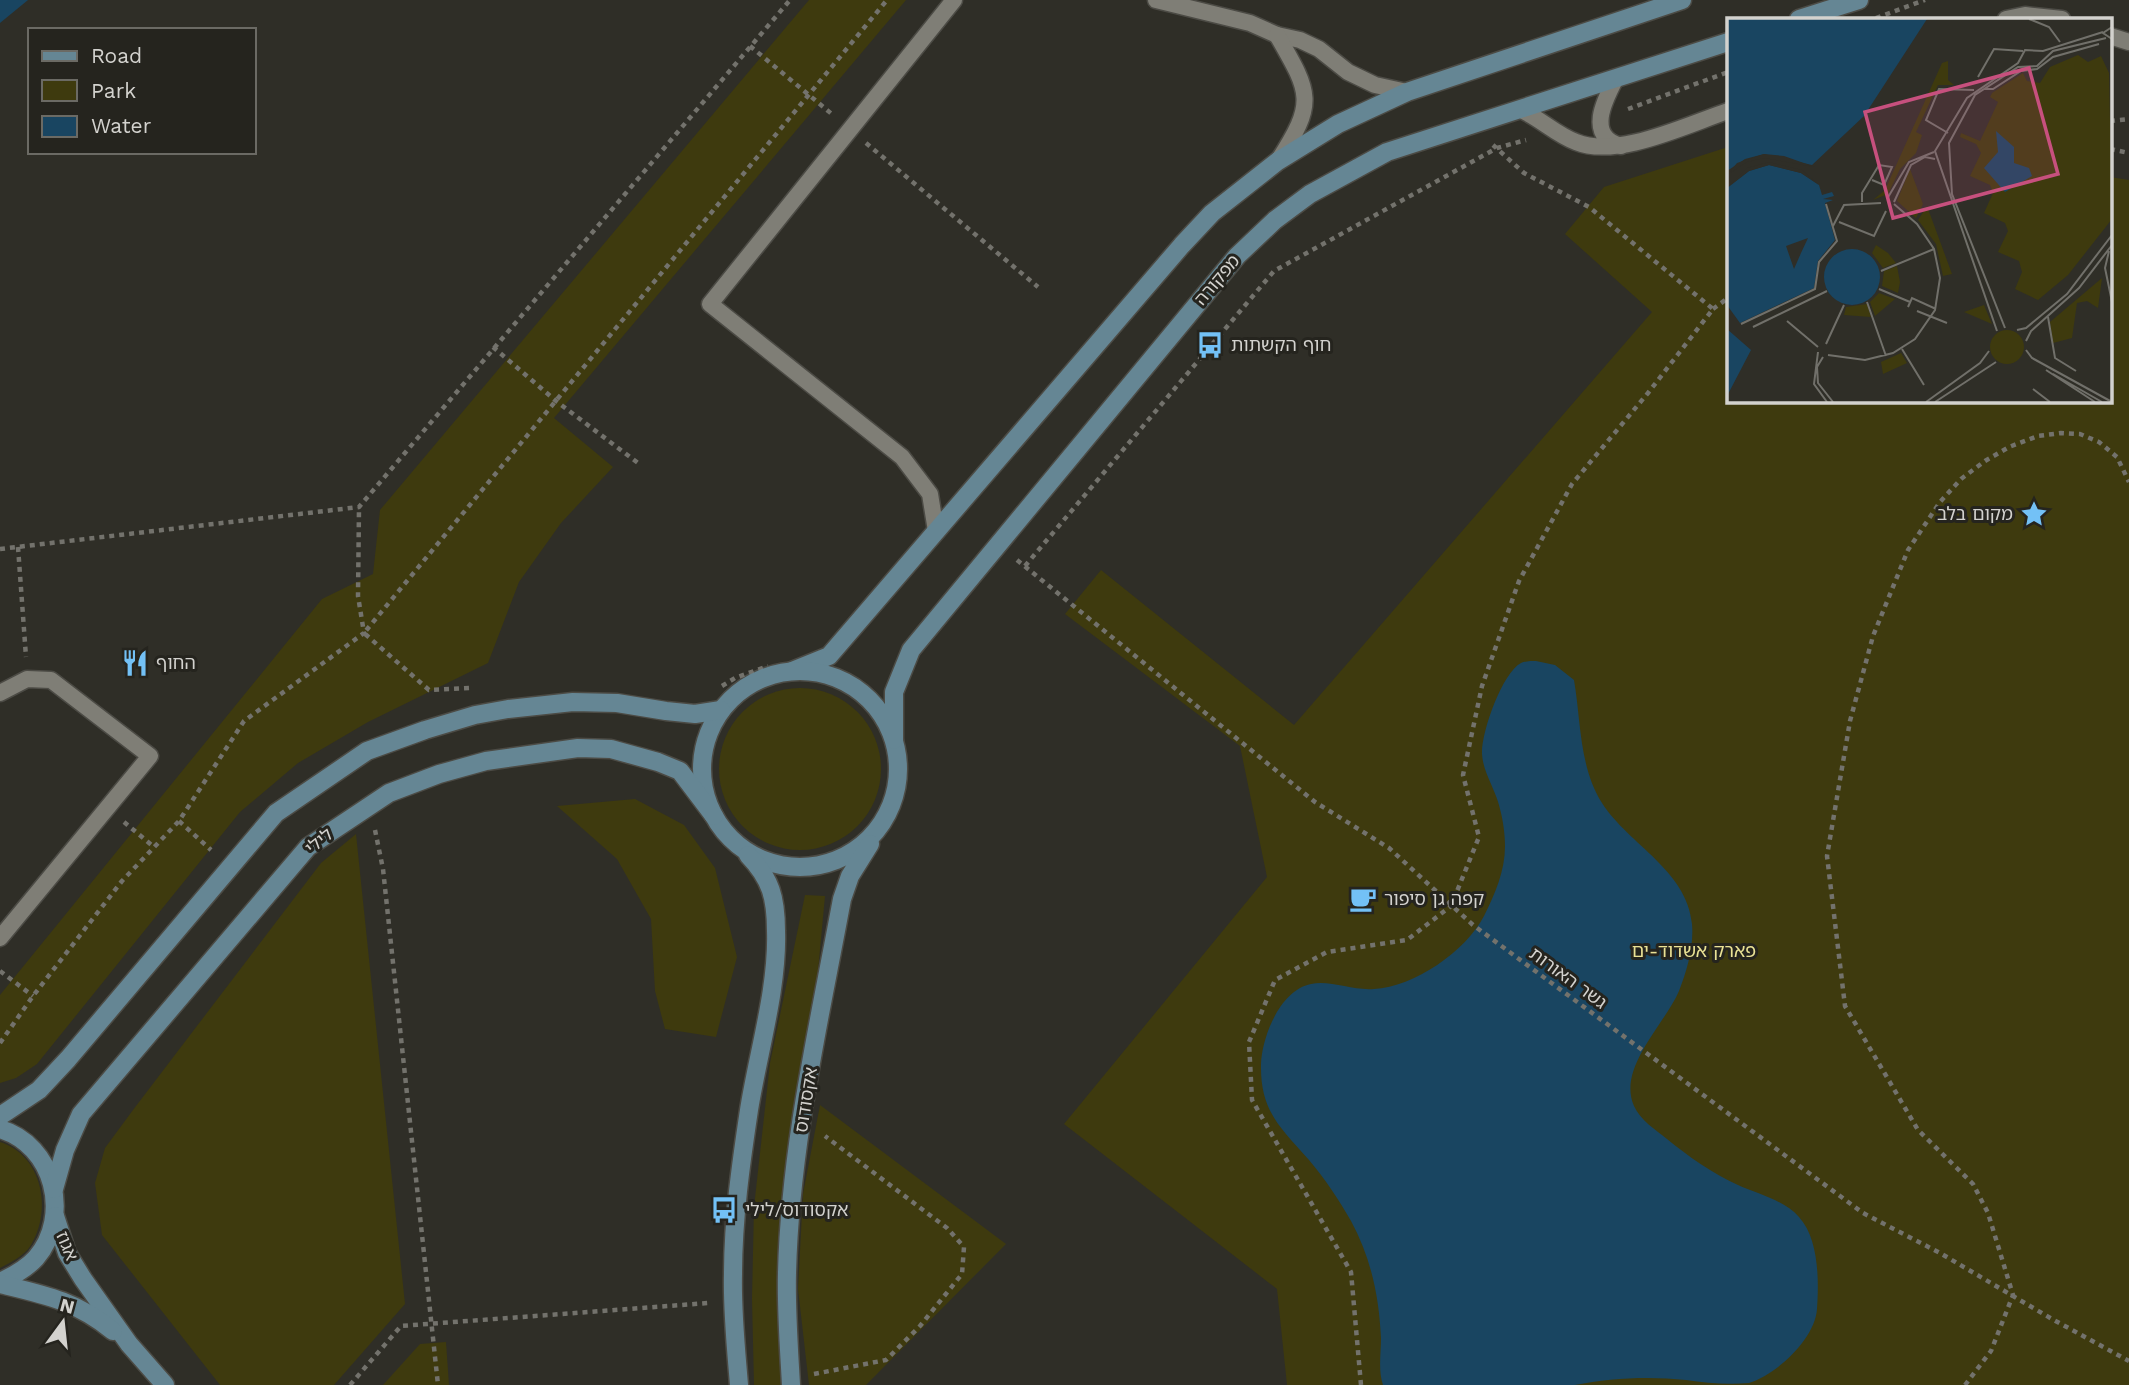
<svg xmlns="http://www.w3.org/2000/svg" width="2129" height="1385" font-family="'Work Sans','Noto Sans Hebrew',sans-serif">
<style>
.green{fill:#3e3a0e}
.water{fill:#194561}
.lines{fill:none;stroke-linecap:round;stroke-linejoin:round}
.lane-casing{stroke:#4c4b45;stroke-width:19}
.secondary-casing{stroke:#4c4b45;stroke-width:21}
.path{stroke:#73726c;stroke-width:4.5;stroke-dasharray:5 5;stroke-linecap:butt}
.lane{stroke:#7f7e76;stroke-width:16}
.secondary{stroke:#658694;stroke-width:18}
.labels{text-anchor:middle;stroke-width:6;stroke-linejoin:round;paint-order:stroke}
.street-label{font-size:18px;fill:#d3d2ce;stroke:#25241e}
.poi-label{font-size:18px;fill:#d3d2ce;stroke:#25241e;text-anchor:start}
.park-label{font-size:18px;fill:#eae295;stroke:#25241e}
.inset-road{fill:none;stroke:#71706a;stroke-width:2}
.view{fill:#c7507e;fill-opacity:0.15;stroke:#c7507e;stroke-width:3.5}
.inset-edge{fill:none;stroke:#d3d2ce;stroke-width:3.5}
</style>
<rect width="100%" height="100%" fill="#2f2e27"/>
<g class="green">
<path d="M809,0h97l-352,418 59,49 -52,56 -42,59 -31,81 -120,59 -70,41 -58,49 -203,252 -21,14 -16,5v-88l322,-396 51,-25 7,-64z"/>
<path d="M1728,147v254h382v-224l19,3v1205h-842l-10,-96 -213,-165 203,-247 -27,-131 -175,-132 36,-44 193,155 358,-413 -87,-78 39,-47z"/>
<circle cx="800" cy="769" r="81"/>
<path d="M635,799l49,26 31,43 22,89 -21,80 -51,-8 -10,-38 -4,-72 -34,-60 -60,-53z"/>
<path d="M356,834l49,470 -71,81h-114l-118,-150 -7,-52 10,-35 28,-38 188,-247z"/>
<path d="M805,895l20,1 -7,75 -26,147 -11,90 -4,66 4,111h-27l-2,-86 2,-92 16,-144z"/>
<path d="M820,1105l186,139 -140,141h-57l-11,-96 5,-95z"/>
<path d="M0,1142c42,13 53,68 31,103 -7,11 -20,17 -31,23z"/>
<path d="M446,1342l3,43h-66l37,-41z"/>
</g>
<g class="water">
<path d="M0,0h28l-28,23z"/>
<path d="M1536,661l19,4 19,15c7,40 5,87 28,123 27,42 85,67 90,121 2,22 -5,47 -13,67 -14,33 -62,77 -45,115 6,14 22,24 33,33 21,17 46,35 71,46 20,9 46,15 61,32 20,22 20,64 18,92 -2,30 -40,65 -68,74 -21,2 -43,0 -63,-3 -37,-4 -76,-2 -111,5h-192c-5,-14 -2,-32 -2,-47 -2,-42 -10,-80 -30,-117 -12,-21 -26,-42 -42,-61 -28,-32 -49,-48 -48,-96 1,-27 19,-74 50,-80 20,-4 42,7 63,5 40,-2 92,-38 110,-73 11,-22 21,-45 21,-70 0,-12 -2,-26 -5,-37 -4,-19 -17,-36 -18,-55 -1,-21 20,-81 39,-91 4,-2 11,-2 15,-2z"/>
</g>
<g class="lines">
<defs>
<g id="lane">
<path d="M1156,0l94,23 27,12 23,5 19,9 29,23 27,13 32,7"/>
<path d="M2006,19l19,-4 37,4"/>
<path d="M1277,35c34,59 39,67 1,126"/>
<path d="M2110,36l19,6"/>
<path d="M1616,78c-11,21 -31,58 5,68"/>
<path d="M1519,109c21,9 36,25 57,33 41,17 110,-17 152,-31"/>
<path d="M936,531l-6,-37 -28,-37 -192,-153 244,-304"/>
<path d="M0,693l27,-14 24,1 99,76 -150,182"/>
</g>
<g id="secondary">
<path d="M1799,19l60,-19"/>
<path d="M792,671l37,-15 353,-411 30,-32 66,-52 60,-37 69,-32 275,-92"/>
<circle cx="800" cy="769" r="98"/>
<path d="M894,740v-48l17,-42 326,-394 38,-36 35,-26 77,-42 341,-110"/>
<path d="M0,1116l39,-26 29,-31 208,-246 91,-62 58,-21 50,-15 33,-6 65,-7 44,1 49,8 29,3 26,-4"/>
<path d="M0,1129c54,16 72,87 36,129 -10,11 -23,18 -36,24"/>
<path d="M54,1189l11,-39 16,-36 227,-267 81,-54 50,-19 47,-13 92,-13 33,1 47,13 22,9 34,45"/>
<path d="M55,1216l12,37 16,26 46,65 36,41"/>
<path d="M0,1284c46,11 76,17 113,47"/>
<path d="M739,1385c-3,-37 -7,-74 -6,-111 0,-55 8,-111 16,-164 9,-57 29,-122 27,-179 0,-33 -5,-52 -28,-76"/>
<path d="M791,1385c-2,-37 -5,-75 -4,-112 3,-126 32,-250 55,-374l8,-23 20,-32"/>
</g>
</defs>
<use href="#lane" class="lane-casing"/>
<use href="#secondary" class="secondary-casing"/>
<g class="path">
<path d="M1876,18l49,-18"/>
<path d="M750,46l83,69"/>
<path d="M1628,109l100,-37"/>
<path d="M2110,121l19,-2"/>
<path d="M866,143l172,144"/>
<path d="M2110,149l19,4"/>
<path d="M1713,309l15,-11"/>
<path d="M493,347l63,54 82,62"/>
<path d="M18,547l8,110"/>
<path d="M0,549l359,-42 431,-507"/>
<path d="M1017,560l298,242 74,46 84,77 390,288 77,40 112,66 77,42"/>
<path d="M1025,566l249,-295 223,-123 29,-8"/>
<path d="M722,686l13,-8 33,-12"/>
<path d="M469,688l-40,2 -65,-57 523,-633"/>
<path d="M179,821l32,29"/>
<path d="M124,822l30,25"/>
<path d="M375,830l8,39 55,516"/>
<path d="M0,971l33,25"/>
<path d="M0,1043l33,-47 89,-115 57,-60 65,-100 120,-88 -6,-37 1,-89"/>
<path d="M814,1374l72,-14 34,-34 42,-52 2,-27 -17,-19 -122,-92"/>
<path d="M350,1385l51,-59 307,-23"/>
<path d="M1361,1385l-10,-113 -99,-172 -3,-58 26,-62 52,-28 80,-12 44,-34 28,-69 -16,-62 19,-89 37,-105 53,-97 76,-91 65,-84 -124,-102 -65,-34 -31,-28"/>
<path d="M1965,1385l26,-34 22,-56 -25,-82 -15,-29 -55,-54 -73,-124 -18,-150 23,-135 23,-85 35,-86 32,-48 21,-23 24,-18 24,-14 29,-11 23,-3 19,1 19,8 18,15 12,25"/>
</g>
<use href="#lane" class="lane"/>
<use href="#secondary" class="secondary"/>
</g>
<defs>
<symbol id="bus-bare" viewBox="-9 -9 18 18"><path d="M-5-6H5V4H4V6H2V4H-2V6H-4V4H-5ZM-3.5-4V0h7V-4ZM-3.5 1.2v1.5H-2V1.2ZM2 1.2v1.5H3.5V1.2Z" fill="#73c1f6" stroke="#25241e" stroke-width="2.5" paint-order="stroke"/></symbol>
<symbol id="sight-bare" viewBox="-9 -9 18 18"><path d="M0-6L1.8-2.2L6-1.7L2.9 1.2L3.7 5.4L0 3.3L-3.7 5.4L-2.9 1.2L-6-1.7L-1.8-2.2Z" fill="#73c1f6" stroke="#25241e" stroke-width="2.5" paint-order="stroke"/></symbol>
<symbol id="restaurant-bare" viewBox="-9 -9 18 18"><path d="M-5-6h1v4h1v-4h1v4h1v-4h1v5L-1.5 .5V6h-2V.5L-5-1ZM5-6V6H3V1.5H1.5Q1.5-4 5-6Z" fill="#73c1f6" stroke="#25241e" stroke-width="2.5" paint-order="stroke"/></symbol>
<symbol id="cafe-bare" viewBox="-9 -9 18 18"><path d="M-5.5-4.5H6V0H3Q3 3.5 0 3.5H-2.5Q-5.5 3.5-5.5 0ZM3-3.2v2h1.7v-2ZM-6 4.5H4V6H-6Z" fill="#73c1f6" stroke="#25241e" stroke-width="2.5" paint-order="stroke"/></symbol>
</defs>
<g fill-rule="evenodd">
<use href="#bus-bare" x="1191" y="326" width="38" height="38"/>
<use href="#sight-bare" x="2015" y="495" width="38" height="38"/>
<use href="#restaurant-bare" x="116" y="644" width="38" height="38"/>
<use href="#cafe-bare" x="1344" y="880" width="38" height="38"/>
<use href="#bus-bare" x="705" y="1191" width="38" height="38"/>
</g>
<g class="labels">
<g class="street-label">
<text transform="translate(1217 280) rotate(-50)" y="6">מפקורה</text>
<text transform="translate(319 841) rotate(-39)" y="6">לילי</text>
<text transform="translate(1568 978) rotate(36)" y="6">גשר האורות</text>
<text transform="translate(806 1100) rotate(-81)" y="6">אקסודוס</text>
<text transform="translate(67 1246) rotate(67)" y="6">אגוז</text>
</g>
<g class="poi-label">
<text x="1231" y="351">חוף הקשתות</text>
<text x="2013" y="520" text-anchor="end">מקום בלב</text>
<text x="156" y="669">החוף</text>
<text x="1384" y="905">קפה גן סיפור</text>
<text x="745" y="1216">אקסודוס/לילי</text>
</g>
<g class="park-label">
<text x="1694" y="957">פארק אשדוד-ים</text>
</g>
</g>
<g transform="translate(1727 18)">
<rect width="385" height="385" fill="#2f2e27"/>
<path d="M351,37l10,7 13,-6 8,17 3,146 -44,56 -30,25 -23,-11 7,-17 -3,-11 -21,-9 10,-21 -3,-8 -21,-10 9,-20 -3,-8 -20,-9 11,-23 -5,-9 -16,-7 1,-4 19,8 18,-39 -8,-5 2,-4 31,-20 4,8 13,2 10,-16zM221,43v19l6,5h-16l-22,47 6,3 -6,18 -16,16 -12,25 -15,6 12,-10 57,-127zM183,151l13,35 -7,14 -19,-17zM200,188l25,68 -9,2 -7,-32 -18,-24zM149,227l12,8 8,10 -13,5 -11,-15zM170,248l3,16 -2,11 -16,-7 2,-15zM375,260l-4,30 -11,-7 -10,2 -5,35 -19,5 -3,-21zM152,275l16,6 -20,17 -5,-14zM140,286l4,13 -27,-2 2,-8zM257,287l8,19 -28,-12zM263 329a17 17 0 1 1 34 0a17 17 0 1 1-34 0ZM174,335l6,10 -24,11 -2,-12z" fill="#3e3a0e"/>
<path d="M0,1h200l-63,97 -52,49 -48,-11 -19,5 -18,12zM269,113l18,16v16l15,5 3,8 -27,16 -21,-24 14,-16zM42,147l32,8 18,12 3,10 10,-3 2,4 -11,3 10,1 -8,3 10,37 -17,21 -4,27 -74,35 -13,-18v-117l22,-17zM97 259a28 28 0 1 1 56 0a28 28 0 1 1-56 0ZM0,311l24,21 -24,46z" fill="#194561"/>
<path d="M37,136l20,2 31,11 -51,-9 -17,4 -20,13 10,-12zM42,144l33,8 17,15 -18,-12 -32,-8 -20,6 -22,17 20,-20zM81,220l-7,15 -7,16 -8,-23z" fill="#2f2e27"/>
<path class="inset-road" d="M302,1l20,8 11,15M385,9l-9,6 9,6M251,59l16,-28 29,2M257,71h9l28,-18 16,-2 16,-12 46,-13M221,115l-22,-13 13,-31 35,1M160,181l22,-37 25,-10M135,184v-9l17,-28 13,2 -8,18 -12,-5M167,184l17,-37 14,-8 10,2M112,204l35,14 12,-25M106,208l11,-21 37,-2M382,233l-4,17 7,34M154,253l53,-22M152,271l31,13M140,284l19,54M181,289l4,-9 24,11M190,293l30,12M321,299l7,41 21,13M60,303l31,26M14,306l74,-35 4,-27 18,-21 -11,-37M26,309l74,-36M278,310l-53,-134 -3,-51 26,-48 43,-28 19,-1 16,-15 53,-13M290,312l9,-2 41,-34 45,-59M270,313l-62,-180 32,-53 51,-35 7,-13 18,1 60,-19M299,323l5,-10 48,-43 33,-43M99,326l18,-39M175,331l22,36M299,332l6,8 80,44M91,334l-4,32 13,18M101,337l37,5 28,-7 22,-14 20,-29 5,-32 -6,-29 -17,-25 -23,-20M96,339l-6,10 1,16 15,19M319,352l49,32M326,356l49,28M306,371l17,13M199,384l54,-39 9,-12M208,384l61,-40"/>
<path class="view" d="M302,50l29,106 -165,44 -28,-106z"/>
<rect width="385" height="385" class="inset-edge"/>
</g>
<rect x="28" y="28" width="228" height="126" fill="#25241e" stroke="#6b6a64" stroke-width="2"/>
<rect x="42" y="51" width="35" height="10" fill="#658694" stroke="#6b6a64" stroke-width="2"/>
<text x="91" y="63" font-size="21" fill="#d3d2ce">Road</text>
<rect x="42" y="80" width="35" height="21" fill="#3e3a0e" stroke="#6b6a64" stroke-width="2"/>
<text x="91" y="98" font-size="21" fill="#d3d2ce">Park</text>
<rect x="42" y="116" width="35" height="21" fill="#194561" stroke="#6b6a64" stroke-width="2"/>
<text x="91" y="133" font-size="21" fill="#d3d2ce">Water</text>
<g transform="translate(63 1322) rotate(15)" stroke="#25241e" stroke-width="5" paint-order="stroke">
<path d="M0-5L12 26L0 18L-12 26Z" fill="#d3d2ce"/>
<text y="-10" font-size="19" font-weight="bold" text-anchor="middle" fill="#d3d2ce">N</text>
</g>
</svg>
